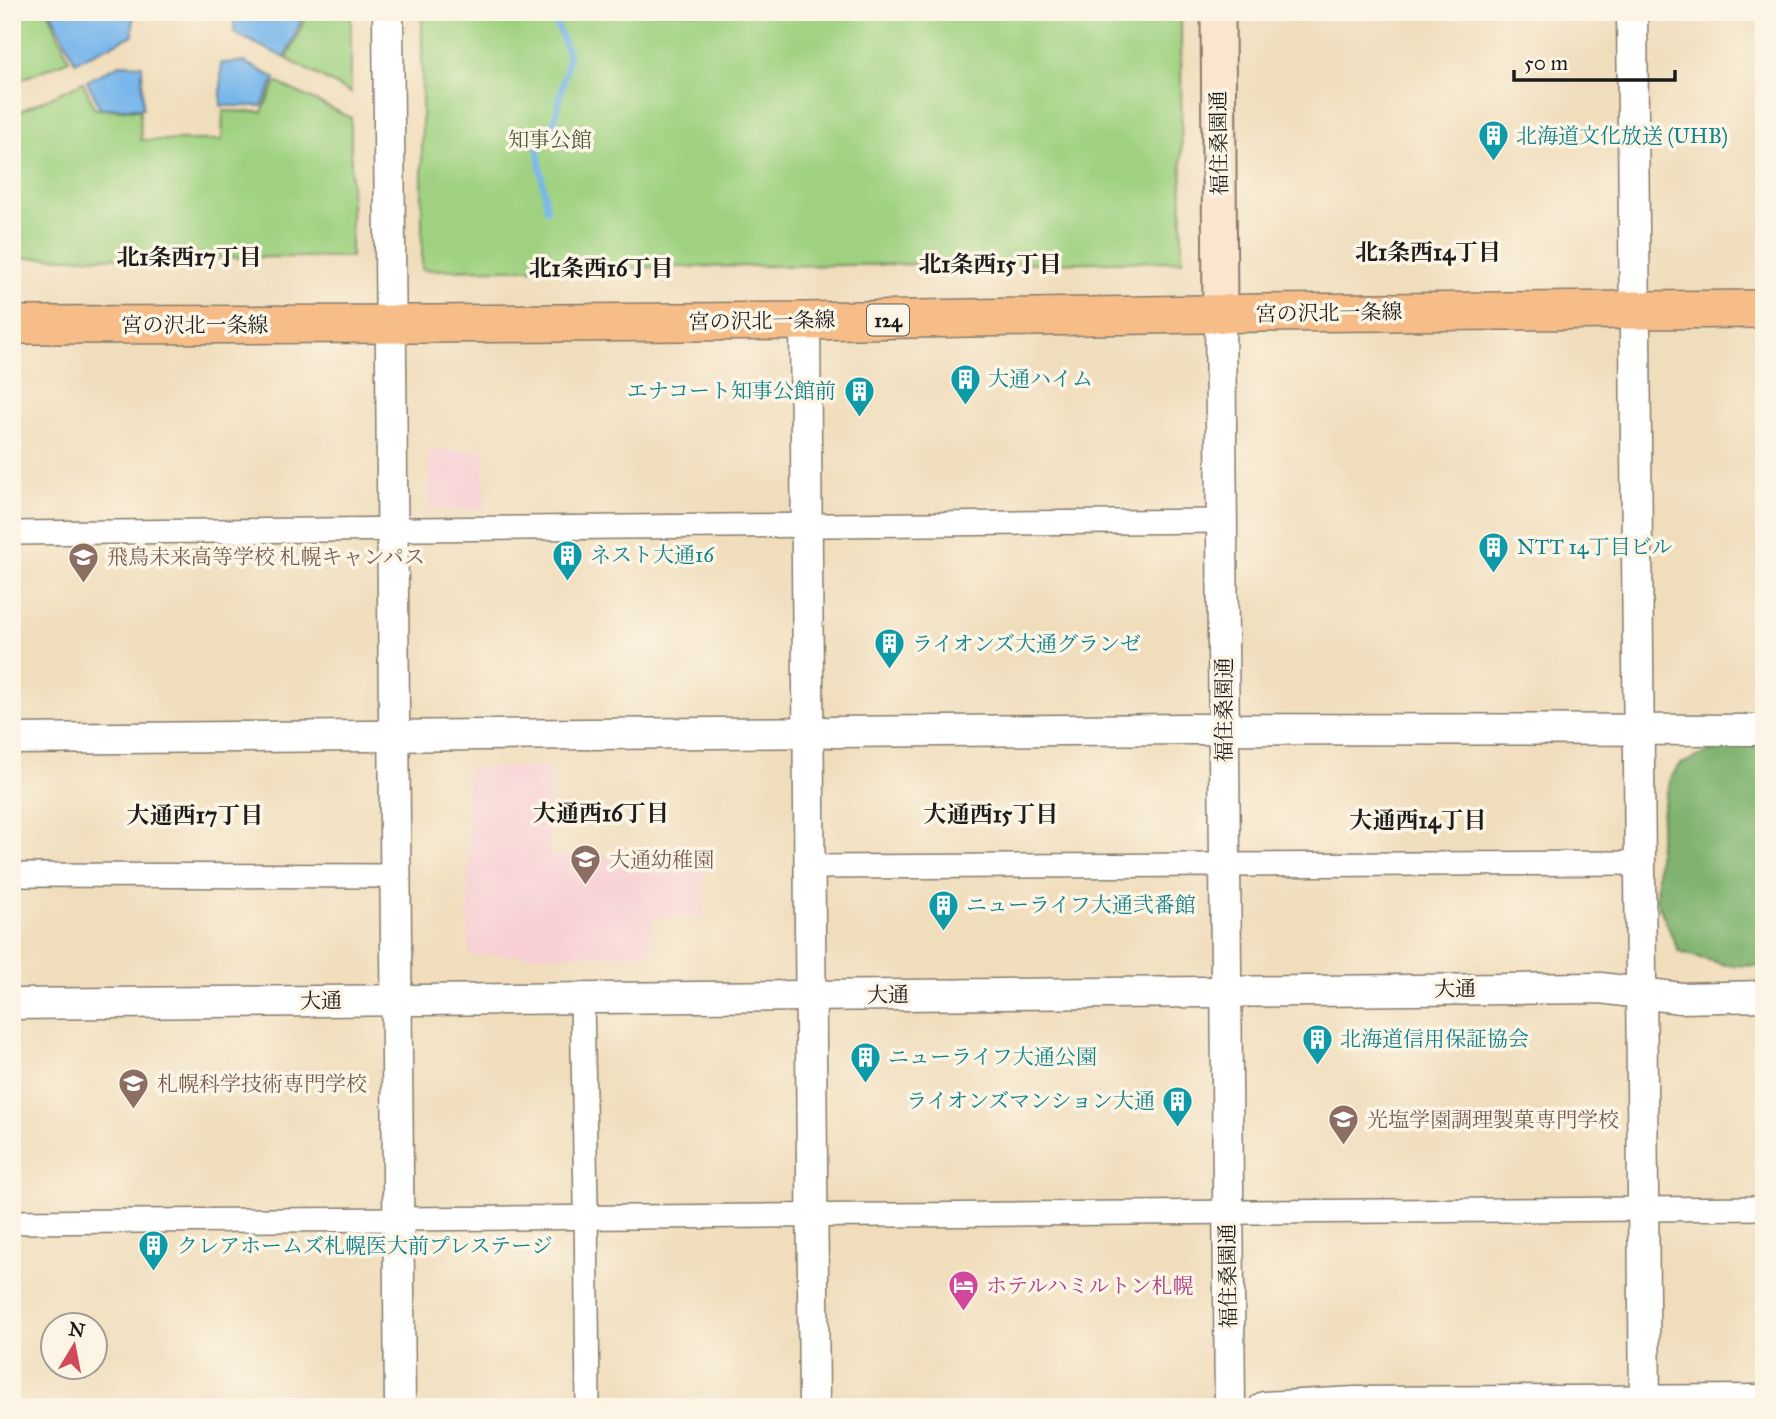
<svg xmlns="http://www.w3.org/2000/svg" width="1776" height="1419" font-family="'IM FELL Great Primer','Noto Serif JP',serif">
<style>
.built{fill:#f7cfd4}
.green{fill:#9fd180;stroke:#5e764e;stroke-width:2}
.forest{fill:#7fb36e;stroke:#4e6845;stroke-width:2}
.water{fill:#77b6eb;stroke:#4a6984;stroke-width:2}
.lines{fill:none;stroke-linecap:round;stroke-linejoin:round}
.stream{stroke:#77b6eb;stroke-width:6}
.minor-casing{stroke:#867c6c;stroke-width:26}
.tertiary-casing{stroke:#867c6c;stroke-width:33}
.secondary-casing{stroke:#867c6c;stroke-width:37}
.primary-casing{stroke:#867c6c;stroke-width:40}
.minor{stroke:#fff;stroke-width:23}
.tertiary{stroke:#fff;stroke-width:30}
.secondary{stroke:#fce5cf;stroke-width:33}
.primary{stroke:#f7bd88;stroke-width:37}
.labels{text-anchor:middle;stroke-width:7;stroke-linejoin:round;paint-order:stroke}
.shield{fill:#fcf5e5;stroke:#5f5d58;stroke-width:2}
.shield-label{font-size:19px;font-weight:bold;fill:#1c1c1c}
.culture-label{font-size:21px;fill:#0d838f;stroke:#fcf5e5;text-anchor:start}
.park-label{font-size:21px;fill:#4a5b3f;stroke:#fcf5e5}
.street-label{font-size:21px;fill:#1c1c1c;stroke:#fcf5e5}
.education-label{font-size:21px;fill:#785e54;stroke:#fcf5e5;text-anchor:start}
.hotel-label{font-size:21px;fill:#b23c85;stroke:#fcf5e5;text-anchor:start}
.neighbourhood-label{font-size:23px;font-weight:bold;fill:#1c1c1c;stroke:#fcf5e5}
</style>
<rect width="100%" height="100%" fill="#fcf5e5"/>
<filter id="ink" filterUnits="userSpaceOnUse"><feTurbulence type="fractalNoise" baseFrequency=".0143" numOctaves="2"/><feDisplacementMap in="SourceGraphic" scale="14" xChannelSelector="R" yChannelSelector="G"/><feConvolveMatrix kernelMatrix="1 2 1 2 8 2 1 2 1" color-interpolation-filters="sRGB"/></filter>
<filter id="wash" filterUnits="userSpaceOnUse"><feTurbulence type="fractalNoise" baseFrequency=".00686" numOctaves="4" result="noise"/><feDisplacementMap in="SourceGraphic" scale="28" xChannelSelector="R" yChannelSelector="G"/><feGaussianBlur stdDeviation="1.57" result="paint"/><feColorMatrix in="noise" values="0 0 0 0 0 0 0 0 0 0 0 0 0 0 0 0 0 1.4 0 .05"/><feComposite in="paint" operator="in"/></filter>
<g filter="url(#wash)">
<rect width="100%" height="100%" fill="#f0ddbc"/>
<g class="built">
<path d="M484,450l1,59 -56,1 -1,-59z"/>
<path d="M550,767v89h154v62h-51v36l-184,1 -1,-187z"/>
</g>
<g class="green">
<path d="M12,12h37l20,48 -57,23z"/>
<path d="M308,12h43v81l-64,-34z"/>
<path d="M422,12h759l1,249 -760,9z"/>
<path d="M83,82l12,27 45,1 1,30h81l1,-29 39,1 14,-30 75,36v139l-339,1v-143z"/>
</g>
<path class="forest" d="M1727,744l37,1v221l-38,-1 -47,-13 -23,-53 3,-59 4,-32 8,-32 10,-12z"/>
<g class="water">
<path d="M51,12h82v23l-58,27z"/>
<path d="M234,12h71l-20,46 -51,-25z"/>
<path d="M244,62l31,16 -13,28h-41v-43z"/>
<path d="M120,64l22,1 1,43h-43l-13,-27z"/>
</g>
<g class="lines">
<path class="stream" d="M547,210l-10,-65 18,-25 14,-64 -17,-44"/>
</g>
</g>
<g filter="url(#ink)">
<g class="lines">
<defs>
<g id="minor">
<path d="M12,533l1210,-12"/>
<path d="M810,867l830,-4"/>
<path d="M12,875l383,1"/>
<path d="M582,999l4,203 2,205"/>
<path d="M12,1222l1752,-14"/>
</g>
<g id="tertiary">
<path d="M388,12l12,1395"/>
<path d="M1632,12l13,1395"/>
<path d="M1220,314l10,1093"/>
<path d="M805,321l9,1086"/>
<path d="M12,739l1175,-10 577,1"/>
<path d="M12,1004l1588,-16 81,10 83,-2"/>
<path d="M1264,1407l91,-5 409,-2"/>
</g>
<path id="secondary" d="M1218,12l2,302"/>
<path id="primary" d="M12,325l416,-1 377,-3 455,-8 504,-4"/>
</defs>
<use href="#minor" class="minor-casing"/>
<use href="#tertiary" class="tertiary-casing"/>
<use href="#secondary" class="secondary-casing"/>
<use href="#primary" class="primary-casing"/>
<use href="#minor" class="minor"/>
<use href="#tertiary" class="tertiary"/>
<use href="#secondary" class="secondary"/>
<use href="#primary" class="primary"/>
</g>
</g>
<defs>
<symbol id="building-pin" viewBox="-11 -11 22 30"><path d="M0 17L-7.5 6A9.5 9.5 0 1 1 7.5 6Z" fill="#0f9aa8" stroke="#fcf5e5"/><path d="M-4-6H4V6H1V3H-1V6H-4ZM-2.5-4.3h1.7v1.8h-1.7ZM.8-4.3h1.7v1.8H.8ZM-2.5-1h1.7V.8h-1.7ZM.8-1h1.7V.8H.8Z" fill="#fff"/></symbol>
<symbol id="school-pin" viewBox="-11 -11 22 30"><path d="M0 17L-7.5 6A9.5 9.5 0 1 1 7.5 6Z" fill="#8d6e63" stroke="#fcf5e5"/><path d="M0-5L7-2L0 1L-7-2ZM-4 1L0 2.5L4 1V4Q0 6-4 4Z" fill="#fff"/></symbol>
<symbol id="university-pin" viewBox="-11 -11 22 30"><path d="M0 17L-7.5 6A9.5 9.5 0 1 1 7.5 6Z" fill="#8d6e63" stroke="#fcf5e5"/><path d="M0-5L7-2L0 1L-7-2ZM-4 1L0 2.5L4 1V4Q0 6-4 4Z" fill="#fff"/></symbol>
<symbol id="hotel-pin" viewBox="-11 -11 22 30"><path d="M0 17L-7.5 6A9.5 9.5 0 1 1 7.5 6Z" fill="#d1479c" stroke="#fcf5e5"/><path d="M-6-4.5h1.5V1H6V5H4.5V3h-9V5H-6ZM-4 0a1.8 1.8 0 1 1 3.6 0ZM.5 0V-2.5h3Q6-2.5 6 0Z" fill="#fff"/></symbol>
</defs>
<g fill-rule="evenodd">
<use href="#building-pin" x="1476" y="118" width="35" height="47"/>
<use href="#building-pin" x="948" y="362" width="35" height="47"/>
<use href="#building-pin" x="842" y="374" width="35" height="47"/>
<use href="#building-pin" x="1476" y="530" width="35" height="47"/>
<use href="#building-pin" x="550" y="538" width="35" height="47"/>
<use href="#school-pin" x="66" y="540" width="35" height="47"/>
<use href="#building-pin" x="872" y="626" width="35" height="47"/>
<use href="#school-pin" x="568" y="842" width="35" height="47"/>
<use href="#building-pin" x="926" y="888" width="35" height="47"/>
<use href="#building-pin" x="1300" y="1022" width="35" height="47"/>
<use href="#building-pin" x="848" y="1040" width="35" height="47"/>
<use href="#university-pin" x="116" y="1066" width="35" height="47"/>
<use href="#building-pin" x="1160" y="1084" width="35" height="47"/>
<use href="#university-pin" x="1326" y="1102" width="35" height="47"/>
<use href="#building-pin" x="136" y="1228" width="35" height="47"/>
<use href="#hotel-pin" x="946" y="1268" width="35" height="47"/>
</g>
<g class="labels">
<rect class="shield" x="867" y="304.5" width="42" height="31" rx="5"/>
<g class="shield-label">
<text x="888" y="327">124</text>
</g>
<g class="culture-label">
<text x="1516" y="143">北海道文化放送 (UHB)</text>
<text x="988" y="386">大通ハイム</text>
<text x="836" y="398" text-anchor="end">エナコート知事公館前</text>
<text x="1517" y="554">NTT 14丁目ビル</text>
<text x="590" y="562">ネスト大通16</text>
<text x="912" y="651">ライオンズ大通グランゼ</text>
<text x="966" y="912">ニューライフ大通弐番館</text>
<text x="1340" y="1046">北海道信用保証協会</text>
<text x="888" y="1064">ニューライフ大通公園</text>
<text x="1155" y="1108" text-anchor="end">ライオンズマンション大通</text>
<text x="177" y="1253">クレアホームズ札幌医大前プレステージ</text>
</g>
<g class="park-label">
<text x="550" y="147">知事公館</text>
</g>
<g class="street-label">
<text transform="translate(1219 143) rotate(-91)" y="7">福住桑園通</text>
<text transform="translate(1329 313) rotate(-1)" y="7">宮の沢北一条線</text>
<text transform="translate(762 321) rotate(-1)" y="7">宮の沢北一条線</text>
<text x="195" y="332">宮の沢北一条線</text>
<text transform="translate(1224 710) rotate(-90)" y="7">福住桑園通</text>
<text transform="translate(1455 989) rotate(-1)" y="7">大通</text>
<text transform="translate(888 995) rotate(-1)" y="7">大通</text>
<text transform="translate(321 1001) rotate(-1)" y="7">大通</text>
<text transform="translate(1228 1276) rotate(-91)" y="7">福住桑園通</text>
</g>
<g class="education-label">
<text x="107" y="564">飛鳥未来高等学校 札幌キャンパス</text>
<text x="609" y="867">大通幼稚園</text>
<text x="157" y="1091">札幌科学技術専門学校</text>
<text x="1367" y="1127">光塩学園調理製菓専門学校</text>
</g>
<g class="hotel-label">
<text x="986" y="1293">ホテルハミルトン札幌</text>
</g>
<g class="neighbourhood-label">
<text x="1428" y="260">北1条西14丁目</text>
<text x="189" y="265">北1条西17丁目</text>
<text x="990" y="272">北1条西15丁目</text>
<text x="601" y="276">北1条西16丁目</text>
<text x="601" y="821">大通西16丁目</text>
<text x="991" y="822">大通西15丁目</text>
<text x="195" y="823">大通西17丁目</text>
<text x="1418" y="828">大通西14丁目</text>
</g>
</g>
<rect width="1776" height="1419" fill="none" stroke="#fcf5e5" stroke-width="42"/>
<g transform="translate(74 1346) rotate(10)"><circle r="33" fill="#fcf5e5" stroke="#a29e95" stroke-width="2"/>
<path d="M0-5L12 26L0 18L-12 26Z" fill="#d1495b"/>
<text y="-10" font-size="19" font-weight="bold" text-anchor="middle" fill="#1c1c1c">N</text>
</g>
<path d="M1514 70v10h161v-10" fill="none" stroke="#1c1c1c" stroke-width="3.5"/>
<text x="1524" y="70" font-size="21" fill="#1c1c1c" stroke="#fcf5e5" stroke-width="5" paint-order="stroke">50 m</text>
</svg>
